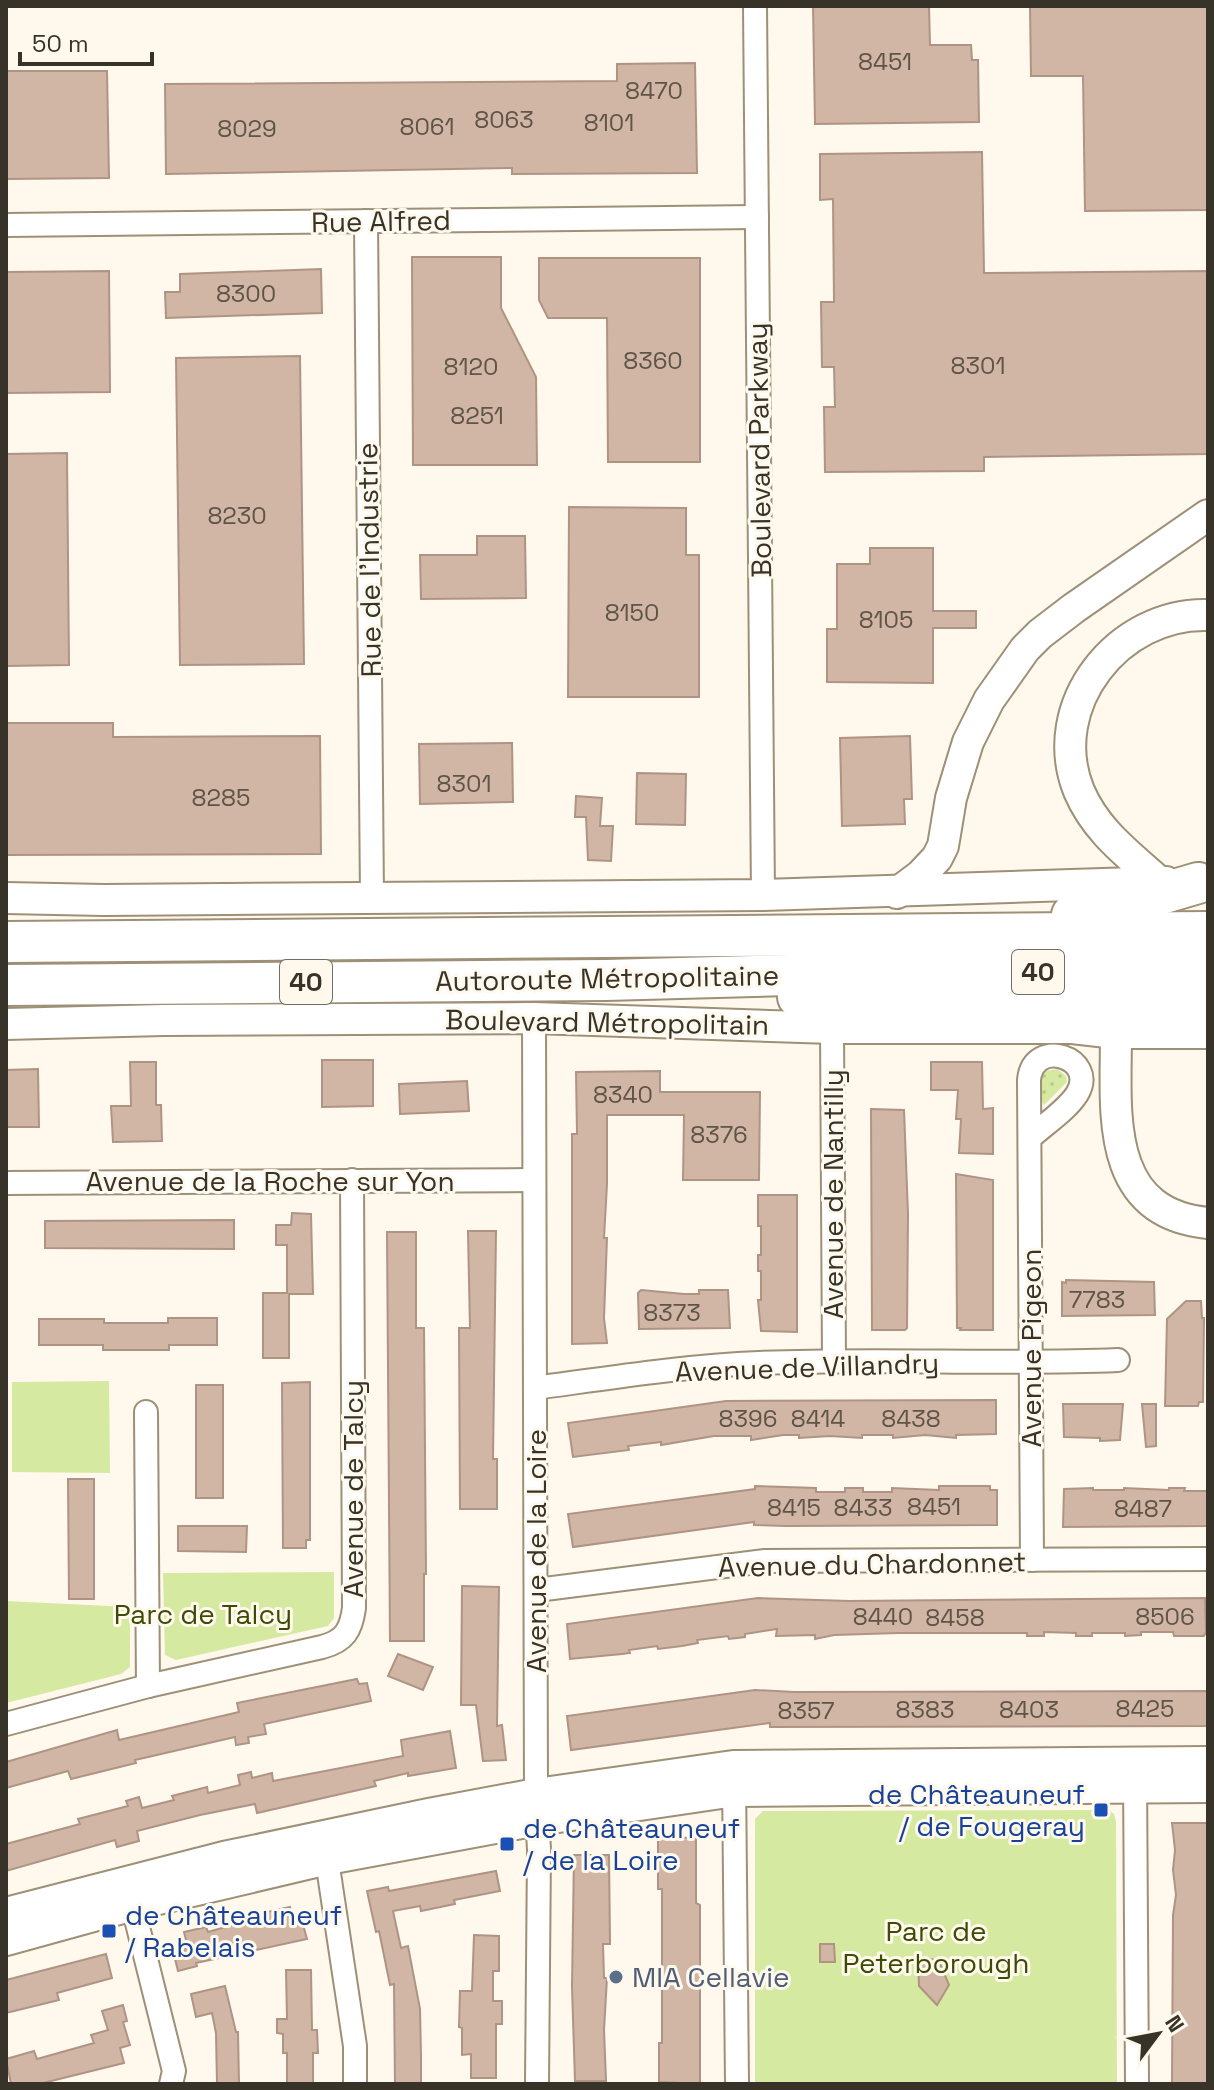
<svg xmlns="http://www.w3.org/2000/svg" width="1214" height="2090" font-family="'Space Grotesk',sans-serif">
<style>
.grass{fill:url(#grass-dots)}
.park{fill:#d5e9a1}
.building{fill:#d2b6a5;stroke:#af9483;stroke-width:2}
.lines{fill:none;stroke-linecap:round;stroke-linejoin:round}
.street-casing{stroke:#9d9076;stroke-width:26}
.secondary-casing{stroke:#9d9076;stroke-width:34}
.highway-casing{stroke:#9d9076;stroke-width:44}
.street{stroke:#fff;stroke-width:22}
.secondary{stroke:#fff;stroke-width:30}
.highway{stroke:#fff;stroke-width:40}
.transit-dot{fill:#1a4fb4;stroke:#fef8ed;stroke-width:3}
.service-dot{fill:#5c6f8a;stroke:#fef8ed;stroke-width:3}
.labels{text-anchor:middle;stroke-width:6;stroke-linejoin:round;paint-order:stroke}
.number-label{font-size:24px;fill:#5e5447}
.shield{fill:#fef8ed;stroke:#736e63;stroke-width:2}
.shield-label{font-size:26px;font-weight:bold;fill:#383328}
.street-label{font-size:28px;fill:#383328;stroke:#fef8ed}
.park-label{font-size:28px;fill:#3e4b05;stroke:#fef8ed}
.transit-label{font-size:28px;fill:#164399;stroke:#fef8ed;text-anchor:start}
.service-label{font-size:28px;fill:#4e5e75;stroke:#fef8ed;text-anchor:start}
</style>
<defs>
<pattern id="grass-dots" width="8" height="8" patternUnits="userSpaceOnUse" patternTransform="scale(2)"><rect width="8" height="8" fill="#d5e9a1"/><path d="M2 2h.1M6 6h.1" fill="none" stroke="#b8c88b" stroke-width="1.8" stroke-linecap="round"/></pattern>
</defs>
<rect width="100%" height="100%" fill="#fef8ed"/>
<path class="grass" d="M1057,1069l9,7 1,6 -23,23c-6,-8 -5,-27 2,-34z"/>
<g class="park">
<path d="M109,1381l1,92 -98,-1v-90z"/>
<path d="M334,1572v46l-6,8 -152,34 -11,-5 -2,-82z"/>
<path d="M6,1601l124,6v60l-9,7 -115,29z"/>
<path d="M1108,1810l6,4 2,8 1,261 -362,1v-265l8,-8z"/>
</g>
<g class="building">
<path d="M813,6h116l1,39h41l1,15h6l1,62 -164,2z"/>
<path d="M1030,6h178v204l-123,1 -2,-135h-52z"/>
<path d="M695,63l2,110 -185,1v-6l-346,6 -1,-90 452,-3v-17z"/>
<path d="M6,71h101l2,107 -103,1z"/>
<path d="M982,152l2,121 223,-2 1,183 -224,3v14l-159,1 -1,-65h11l-1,-40h-12l-1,-65h13l-1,-103 -13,1v-46z"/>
<path d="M412,257h89v51l35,69 1,88h-124z"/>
<path d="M539,258h161v204h-92l-1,-144h-59l-9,-18z"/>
<path d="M321,269l1,44 -156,5 -1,-26h15v-18z"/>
<path d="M109,271l1,121 -104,1v-121z"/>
<path d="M300,356l4,308 -124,1 -4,-307z"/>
<path d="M67,453l2,212 -63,1v-212z"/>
<path d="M569,507l117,1v47h13v142h-131z"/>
<path d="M477,536h48l1,62 -105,1 -1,-44h57z"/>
<path d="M870,548h63v63h43v17h-43v55l-106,-1v-53h10v-65h33z"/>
<path d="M6,723h107v14l207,-1 1,118 -315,1z"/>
<path d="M910,736l2,63h-8l1,25 -63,2 -2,-88z"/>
<path d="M512,743l1,59 -93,2 -1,-60z"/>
<path d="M637,773l49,1 -1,51 -49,-1z"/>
<path d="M576,796l26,2 -2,28h13l-2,35 -23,-1 -2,-43h-11z"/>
<path d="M322,1060h51v46l-51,1z"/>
<path d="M130,1062h26v43h5l1,36 -49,1 -2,-36h20z"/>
<path d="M931,1062h51l1,47 10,-1v46l-34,-1 2,-34h-5l2,-29h-27z"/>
<path d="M38,1069l1,58h-33v-57z"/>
<path d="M660,1071v21h100l-1,88h-76l1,-65h-77v69l-3,54h3l-3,80 3,25 -35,1v-210h5l-1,-62z"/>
<path d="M467,1081l2,30 -69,3 -1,-30z"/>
<path d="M871,1109l33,1 4,104 -1,114 -2,2h-33z"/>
<path d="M956,1174l37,6v150h-33l1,-2h-4z"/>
<path d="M758,1195h39v137l-36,-1 -3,-31h3v-29h-3v-16h3v-29h-3z"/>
<path d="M292,1213l19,1 2,80h-24v64h-26v-65h24v-48h-11v-20h15z"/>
<path d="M234,1220v29l-189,-1v-27z"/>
<path d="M468,1231h28l-3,228h4v50h-37l-1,-181h11z"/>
<path d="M387,1232h29v96h8l2,246h-2v67h-34z"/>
<path d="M1066,1280l88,2 1,33 -93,1v-34l4,1z"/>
<path d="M641,1290l43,4h15v-4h29l2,38 -91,1 -1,-36z"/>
<path d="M1186,1301h15l1,17h2l-1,84h-4l-1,4h-33l2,-87z"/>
<path d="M168,1318h49v27h-48v5h-66v-5h-64v-26h65v4h64z"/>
<path d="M310,1382v158h-4v8h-23l-1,-165z"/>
<rect x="196" y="1385" width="27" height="113"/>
<path d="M996,1400v34l-40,1v3l-31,-3 -32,3v-3h-31v3l-32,-2 -31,2v-3h-16l-32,5v-4h-37l-53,9v-3l-33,4 1,4 -56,7 -5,-34 158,-22z"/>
<path d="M1063,1404h60l-3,36 -20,1v-3l-36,-1z"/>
<path d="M1142,1404h14v42l-10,1z"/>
<path d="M68,1479h26v120h-25z"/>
<path d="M755,1486l61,2v4h29v-4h18v4h29v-4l47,2v-4h51v4h7v35l-211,1 -32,-1v-3l-181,25 -5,-33 187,-25z"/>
<path d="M1093,1488v2h31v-2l45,2v-2h16l-1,3h24v35l-145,1 1,-38z"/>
<path d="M178,1526h69l-1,26 -68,-1z"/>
<path d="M462,1586l37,1 -2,139 5,-1 4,35 -23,1 -7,-56h-15z"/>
<path d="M758,1598l91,3 356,-3 1,34 -2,4h-30l-1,-4h-32v3l-16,1v-3h-33v3h-16v-3l-32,-1v4h-17v-3h-129l-64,2 -19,4v-4l-39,1 1,-7 -32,5v3l-16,2 -1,-3 -31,4 1,3 -16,3 -24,3 -1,-3 -28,4 1,3 -8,1 -52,5 -3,-35z"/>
<path d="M398,1654l35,13 -10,23 -35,-14z"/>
<path d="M357,1679l2,5 8,-1 4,18 -107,23 2,10 -18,3 1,6 -13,2 -1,-8 -100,23 1,3 -65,16 -3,-8 -62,17v-26l111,-32 2,10 120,-28 -2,-9z"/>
<path d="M755,1690l39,2 414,-1v35l-438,1v-4l-199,27 -4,-34z"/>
<path d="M450,1731l6,37 -48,8v-3l-34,8 2,5 -119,27 -2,-9 -55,11 -63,16 2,10 -22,6 -2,-7 -109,31v-27l74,-20 -2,-5 50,-13 -2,-5 13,-4 3,11 32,-8 -2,-4 35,-9 1,6 32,-8 -2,-10 13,-3 1,6 20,-5 1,8 130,-25 -2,-16z"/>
<path d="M1172,1823h36l-1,261h-35l1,-169 3,-20 -3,-25 2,-20z"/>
<path d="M658,1837l38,1v65l4,2v179l-41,-2v-39h3v-154h-4z"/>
<path d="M574,1855h35l1,89h-7l1,34h3l-3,52 2,51h-31l-3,-94z"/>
<path d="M496,1871l4,20 -46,9 1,4 -34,7 -1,-5 -27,5 8,37 7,-2 12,63 1,46v29h-26l-1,-100 -4,1 -11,-54 -3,1 -9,-41 21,-4 1,4z"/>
<path d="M290,1907l4,15 8,-1 5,18 -111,24 1,3 -19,5 -4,-16 10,-3 -1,-3 5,-1 -4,-16 22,-5 2,5 31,-9 1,2 28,-8 -1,-5z"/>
<path d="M474,1935l25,1v35h-6v30h9v23h-6v54h-25v-24l-9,1v-27l-3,-1 1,-36h12z"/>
<path d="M820,1944h14l1,18h-15z"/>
<path d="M106,1954l6,24 -55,15 2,7 -53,13v-33z"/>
<path d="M918,1956l21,5 10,24 -12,20 -18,-19z"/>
<path d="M286,1970h25l1,60h5l1,23h-5v31h-26v-31h-4v-19l-6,-1v-14h10z"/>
<path d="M225,1986l11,46h2l1,52h-22l-1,-51 -4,-20 -16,4 -5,-23z"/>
<path d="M123,2005l4,16 -4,1 7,23 -10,3 4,15 -85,21h-28l-5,-25 28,-8 3,8 57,-16 -3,-8 17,-5 -6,-19z"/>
</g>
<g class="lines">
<defs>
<g id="street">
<path d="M755,6l8,889"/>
<path d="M366,221l6,677"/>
<path d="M6,225l751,-8"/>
<path d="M534,1018l2,776 3,56 -2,234"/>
<path d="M832,1028l2,333"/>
<path d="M1031,1137c14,-13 36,-27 46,-43 22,-36 -44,-58 -48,-14l3,480"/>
<path d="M6,1183l528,-3"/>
<path d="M535,1388c74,-10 149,-22 224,-25 120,-5 239,2 359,-3"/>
<path d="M146,1412l2,274"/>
<path d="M537,1590l228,-29 443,-2"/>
<path d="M6,1724l142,-38 174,-39c23,-6 29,-17 32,-39l-2,-428"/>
<path d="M1135,1773l2,311"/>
<path d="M734,1777l3,307"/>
<path d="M325,1847l30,199v38"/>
<path d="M129,1891l45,180 -3,13"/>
</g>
<g id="secondary">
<path d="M1159,882c-31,-28 -63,-51 -80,-91 -35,-86 40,-179 129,-176"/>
<path d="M897,893l24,-18 16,-17 6,-12 8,-48 17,-56 21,-42 36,-51 15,-15 34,-26 134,-93"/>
<path d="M6,898l98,2 659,-5 403,-13"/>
<path d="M6,1024l157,-4 371,-2 298,10h240l44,5h92"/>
<path d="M1116,1033c0,78 -13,180 92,190"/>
<path d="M6,1913l218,-56 205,-43 107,-20 197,-28 475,-4"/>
<path d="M6,1940l127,-35 195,-46 210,-39 197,-29 473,-4"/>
</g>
<g id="highway">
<path d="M1072,915l48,-9 78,-23"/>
<path d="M6,942l1202,-10"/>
<path d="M6,985l600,-5 261,-7 341,-2"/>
<path d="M798,997l70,6 340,2"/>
</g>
</defs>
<use href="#street" class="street-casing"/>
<use href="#secondary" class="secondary-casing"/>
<use href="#highway" class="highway-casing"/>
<use href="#street" class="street"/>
<use href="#secondary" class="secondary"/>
<use href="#highway" class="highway"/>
</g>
<g class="transit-dot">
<rect x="1093" y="1802" width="16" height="16" rx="4"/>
<rect x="499" y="1836" width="16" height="16" rx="4"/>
<rect x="101" y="1923" width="16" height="16" rx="4"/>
</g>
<circle class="service-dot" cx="616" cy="1977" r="8"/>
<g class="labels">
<g class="number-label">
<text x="885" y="70">8451</text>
<text x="654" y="99">8470</text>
<text x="504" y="128">8063</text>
<text x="609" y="131">8101</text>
<text x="427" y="135">8061</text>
<text x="247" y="137">8029</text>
<text x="246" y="302">8300</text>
<text x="653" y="369">8360</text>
<text x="978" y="374">8301</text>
<text x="471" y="375">8120</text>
<text x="477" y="424">8251</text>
<text x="237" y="524">8230</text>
<text x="632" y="621">8150</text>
<text x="886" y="628">8105</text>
<text x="464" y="792">8301</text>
<text x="221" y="806">8285</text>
<text x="623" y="1103">8340</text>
<text x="719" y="1143">8376</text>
<text x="1097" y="1308">7783</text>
<text x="672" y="1321">8373</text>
<text x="748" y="1427">8396</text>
<text x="818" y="1427">8414</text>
<text x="911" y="1427">8438</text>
<text x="934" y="1515">8451</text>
<text x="794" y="1516">8415</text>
<text x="863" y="1516">8433</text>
<text x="1143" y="1517">8487</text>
<text x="883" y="1625">8440</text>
<text x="1165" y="1625">8506</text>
<text x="955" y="1626">8458</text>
<text x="1145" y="1717">8425</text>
<text x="925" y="1718">8383</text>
<text x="1029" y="1718">8403</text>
<text x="806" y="1719">8357</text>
</g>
<g class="shield">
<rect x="1012" y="950" width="52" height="44" rx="6"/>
<rect x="280" y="960" width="52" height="44" rx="6"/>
</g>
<g class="shield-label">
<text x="1038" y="981">40</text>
<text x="306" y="991">40</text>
</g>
<g class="street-label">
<text transform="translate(381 221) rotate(-1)" y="10">Rue Alfred</text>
<text transform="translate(759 450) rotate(-91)" y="10">Boulevard Parkway</text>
<text transform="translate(369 560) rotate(-91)" y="10">Rue de l'Industrie</text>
<text transform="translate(607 978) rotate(-1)" y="10">Autoroute Métropolitaine</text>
<text transform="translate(607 1022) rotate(1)" y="10">Boulevard Métropolitain</text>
<text x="270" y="1191">Avenue de la Roche sur Yon</text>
<text transform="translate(833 1194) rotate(-90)" y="10">Avenue de Nantilly</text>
<text transform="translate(1031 1348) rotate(-90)" y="10">Avenue Pigeon</text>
<text transform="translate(807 1367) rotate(-2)" y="10">Avenue de Villandry</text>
<text transform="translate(353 1489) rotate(-90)" y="10">Avenue de Talcy</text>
<text transform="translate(536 1551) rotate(-90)" y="10">Avenue de la Loire</text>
<text transform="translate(872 1564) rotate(-1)" y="10">Avenue du Chardonnet</text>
</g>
<g class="park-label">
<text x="203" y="1624">Parc de Talcy</text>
<text x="936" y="1941">Parc de<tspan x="936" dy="32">Peterborough</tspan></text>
</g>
<g class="transit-label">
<text x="1085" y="1804" text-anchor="end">de Châteauneuf<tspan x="1085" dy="32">/ de Fougeray</tspan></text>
<text x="523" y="1838">de Châteauneuf<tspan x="523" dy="32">/ de la Loire</tspan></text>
<text x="125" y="1925">de Châteauneuf<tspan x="125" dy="32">/ Rabelais</tspan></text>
</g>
<g class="service-label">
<text x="632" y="1987">MIA Cellavie</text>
</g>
</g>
<rect width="1214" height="2090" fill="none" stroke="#383328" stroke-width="16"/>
<g transform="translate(1158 2034) rotate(58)" stroke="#fef8ed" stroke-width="6" paint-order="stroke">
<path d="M0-6L14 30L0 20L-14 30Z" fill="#383328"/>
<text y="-12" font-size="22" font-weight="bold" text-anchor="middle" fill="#383328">N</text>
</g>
<path d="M20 52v12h132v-12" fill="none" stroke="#383328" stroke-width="4"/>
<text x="32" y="52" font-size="24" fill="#383328" stroke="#fef8ed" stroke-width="6" paint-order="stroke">50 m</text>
</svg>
